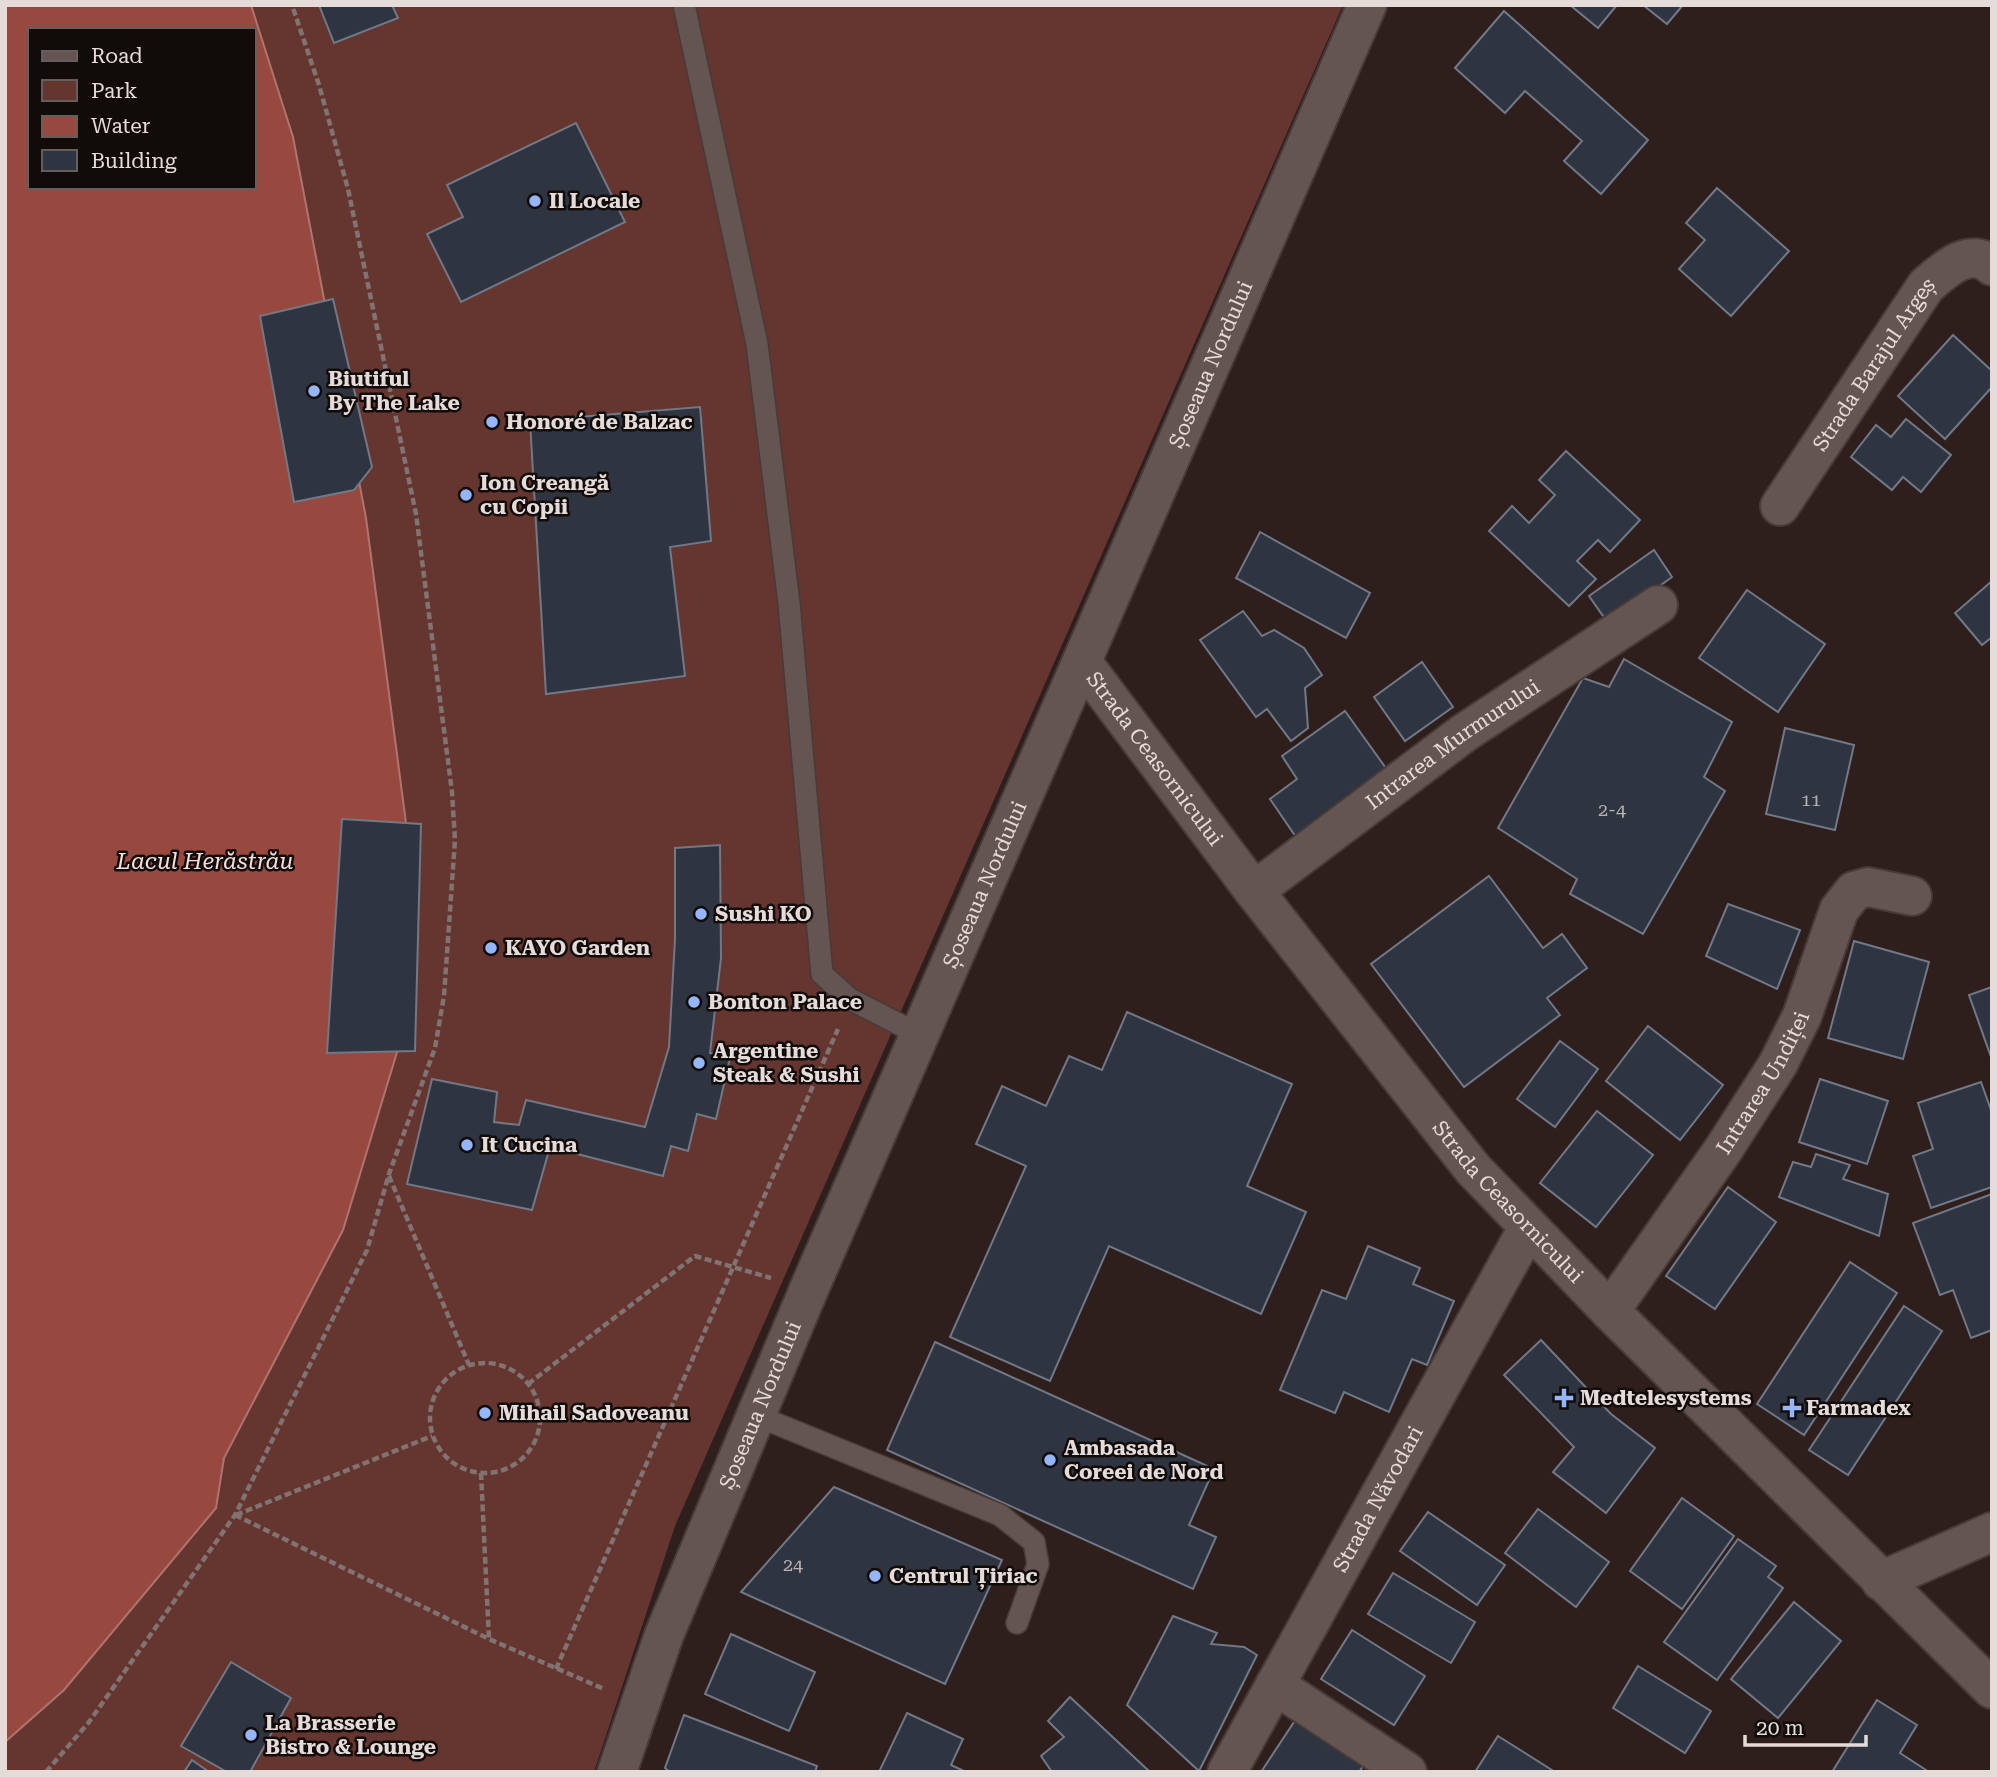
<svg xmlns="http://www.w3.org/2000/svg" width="1997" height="1777" font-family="'Roboto Serif',serif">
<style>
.green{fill:#65352f}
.water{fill:#98493f;stroke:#af756d;stroke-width:2;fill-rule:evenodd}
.building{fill:#2e3440;stroke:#717886;stroke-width:2}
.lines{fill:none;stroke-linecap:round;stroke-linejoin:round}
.service-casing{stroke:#473b39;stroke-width:24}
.minor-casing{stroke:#473b39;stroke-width:42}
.secondary-casing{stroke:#473b39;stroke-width:42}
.path{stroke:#807371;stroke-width:4.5;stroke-dasharray:7 3.5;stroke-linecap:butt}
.service{stroke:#655552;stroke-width:21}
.minor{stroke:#655552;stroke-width:38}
.secondary{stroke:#655552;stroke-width:38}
.poi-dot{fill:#95b6fd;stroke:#110b0a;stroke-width:2.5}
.labels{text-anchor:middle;stroke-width:5;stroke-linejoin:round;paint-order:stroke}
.number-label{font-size:18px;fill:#b7b1b3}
.poi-label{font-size:21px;font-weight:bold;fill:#e5dbd9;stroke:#110b0a;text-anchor:start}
.street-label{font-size:21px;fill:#e5dbd9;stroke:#110b0a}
.water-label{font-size:23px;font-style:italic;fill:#f5ddd9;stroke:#110b0a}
</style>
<rect width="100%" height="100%" fill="#2e1f1d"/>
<path class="green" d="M251,5h1092l-668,1521 -81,246h-589v-30l59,-52 152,-182 8,-50 182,-635 -40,-305 -73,-381z"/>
<path class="water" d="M5,5h246l42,132 73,381 40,305 -5,216 -58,191 -119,228 -8,50 -152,182 -59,52zM30,30h224v157h-224z"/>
<g class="building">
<path d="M319,5h73l6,13 -64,25z"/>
<path d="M1570,5h47l-19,23z"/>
<path d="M1643,5h40l-16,19z"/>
<path d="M1504,11l144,129 -47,54 -37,-33 18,-20 -57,-50 -20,22 -50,-45z"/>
<path d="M576,123l49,99 -164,80 -34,-68 36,-17 -16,-32z"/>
<path d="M1717,188l72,63 -58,65 -52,-47 26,-29 -19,-17z"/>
<path d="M333,299l39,168 -18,23 -60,12 -34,-186z"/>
<path d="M1953,335l39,36v16l-47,52 -47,-43z"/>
<path d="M700,407l11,134 -41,6 15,129 -139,18 -16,-273z"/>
<path d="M1906,419l45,36 -30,37 -18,-15 -11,13 -41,-33 25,-32 15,12z"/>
<path d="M1566,451l74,69 -30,32 -12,-12 -21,21 19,18 -27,27 -80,-75 23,-25 17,17 26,-28 -16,-15z"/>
<path d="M1260,532l110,61 -24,45 -110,-60z"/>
<path d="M1654,550l18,27 -64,46 -19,-27z"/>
<path d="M1992,581v56l-10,8 -27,-32z"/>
<path d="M1747,590l78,54 -47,68 -79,-54z"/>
<path d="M1243,611l19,25 12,-6 30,18 18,27 -17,13 3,40 -17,13 -24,-32 -11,8 -56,-77z"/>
<path d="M1624,659l108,63 -28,55 21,14 -82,143 -73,-40 7,-15 -79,-51 85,-150 26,9z"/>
<path d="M1422,662l31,45 -48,34 -31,-44z"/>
<path d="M1345,711l43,60 -92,66 -26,-38 27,-20 -15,-23z"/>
<path d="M1785,728l69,17 -19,85 -69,-16z"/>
<path d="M342,819l79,5 -6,227 -88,2z"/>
<path d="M720,845l1,113 -11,95 20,5 -14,61 -19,-5 -9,37 -17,-5 -8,30 -113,-29 -18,63 -125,-26 25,-105 65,13 -3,30 25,3 7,-25 119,27 24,-80 6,-108v-91z"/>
<path d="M1489,876l54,72 19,-14 25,34 -40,30 13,17 -96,72 -93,-123z"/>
<path d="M1728,904l72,26 -23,59 -71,-33z"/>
<path d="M1854,941l75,21 -26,97 -75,-21z"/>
<path d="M1992,987v70h-1l-22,-62z"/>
<path d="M1127,1012l165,72 -45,102 59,26 -45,102 -152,-68 -59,135 -100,-44 76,-171 -50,-22 26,-58 44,20 23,-50 33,14z"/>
<path d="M1648,1026l75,59 -43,55 -74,-59z"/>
<path d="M1560,1041l38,28 -43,58 -38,-28z"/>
<path d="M1820,1079l68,22 -21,63 -68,-22z"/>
<path d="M1981,1082l11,31v74l-61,21 -18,-52 20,-7 -15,-46z"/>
<path d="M1597,1111l56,44 -57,72 -56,-44z"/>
<path d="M1816,1154l34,11 -7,14 45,15 -9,42 -100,-39 14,-35 18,5z"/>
<path d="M1728,1187l48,35 -61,87 -49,-33z"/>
<path d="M1992,1194v136l-21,8 -18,-48 -13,5 -27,-72z"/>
<path d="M1368,1246l52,22 -7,16 41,17 -27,64 -15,-6 -23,53 -45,-20 -9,21 -55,-23 42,-100 24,9z"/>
<path d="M1850,1262l47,31 -93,142 -47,-31z"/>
<path d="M1904,1306l38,25 -94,144 -39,-25z"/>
<path d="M1541,1340l70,74 44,34 -49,65 -53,-41 21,-25 -70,-72z"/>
<path d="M935,1342l279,127 -25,56 27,12 -23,52 -306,-139z"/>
<path d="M834,1487l168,73 -57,124 -204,-92z"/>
<path d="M1682,1498l52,38 -52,73 -52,-38z"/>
<path d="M1538,1509l71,53 -33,45 -71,-54z"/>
<path d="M1428,1512l77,53 -28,40 -77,-54z"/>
<path d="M1738,1539l38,27 -8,11 15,11 -66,92 -53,-38z"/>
<path d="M1393,1573l82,49 -24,41 -83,-49z"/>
<path d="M1794,1602l47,39 -63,77 -47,-39z"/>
<path d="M1173,1616l44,17 -6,11 33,3 13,8 -58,116 -72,-66z"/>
<path d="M1352,1630l73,46 -31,49 -73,-46z"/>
<path d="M731,1634l84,38 -26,59 -84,-37z"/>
<path d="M231,1662l60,36 -41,74h-23l-46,-26z"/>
<path d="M1638,1666l73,45 -26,42 -72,-45z"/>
<path d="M1070,1697l80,75h-98l-11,-16 23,-19 -16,-16z"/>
<path d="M1877,1700l40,25 -17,28 29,19h-97z"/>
<path d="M907,1713l56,26 -12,26 15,7h-87z"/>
<path d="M684,1715l133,51 -2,6h-145l-5,-4z"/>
<path d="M1298,1716l68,46 -7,10h-98z"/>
<path d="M1498,1736l57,36h-80z"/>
<path d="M192,1760l17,12h-25z"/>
</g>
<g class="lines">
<defs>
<g id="service">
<path d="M684,5l73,339 32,259 33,371 28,25 70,36"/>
<path d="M755,1415l245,100 34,27 4,22 -21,59"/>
</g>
<g id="minor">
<path id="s1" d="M1780,506l146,-220c17,-15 44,-41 66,-20"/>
<path id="s2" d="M1082,662l172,229 219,278 137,142 382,378"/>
<path id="s3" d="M1254,891l210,-158 194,-128"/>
<path id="s4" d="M1610,1311l113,-161 55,-86 24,-48 37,-106 15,-19 14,-4 44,9"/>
<path d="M1881,1581l111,-49"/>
<path d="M1275,1685l132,87"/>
<path id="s5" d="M1227,1772l301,-544"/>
</g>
<g id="secondary">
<path id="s6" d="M617,1772l47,-137 145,-346 558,-1284"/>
</g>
</defs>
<use href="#service" class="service-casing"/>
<use href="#minor" class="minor-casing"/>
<use href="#secondary" class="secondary-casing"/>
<g class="path">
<path d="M389,1176l80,189"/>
<circle cx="485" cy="1418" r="55"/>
<path d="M528,1384l167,-128 76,22"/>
<path d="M481,1473l8,166"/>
<path d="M235,1515l254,124 115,50"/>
<path d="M236,1515l196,-79"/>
<path d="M556,1669l282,-640"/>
<path d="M46,1772l43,-50 146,-207 132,-265 22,-76 46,-126 9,-52 11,-156 -3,-48 -36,-278 -68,-325 -29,-104 -27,-80"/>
</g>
<use href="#service" class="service"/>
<use href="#minor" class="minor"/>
<use href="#secondary" class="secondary"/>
</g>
<g class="poi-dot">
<circle cx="535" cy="201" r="7"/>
<circle cx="314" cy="391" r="7"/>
<circle cx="492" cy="422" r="7"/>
<circle cx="466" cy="495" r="7"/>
<circle cx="701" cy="914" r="7"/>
<circle cx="491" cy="948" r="7"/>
<circle cx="694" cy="1002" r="7"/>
<circle cx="699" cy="1063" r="7"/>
<circle cx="467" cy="1145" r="7"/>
<path d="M1560.5 1387.5h7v7h7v7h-7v7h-7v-7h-7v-7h7z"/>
<path d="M1788.5 1397.5h7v7h7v7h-7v7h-7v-7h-7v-7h7z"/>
<circle cx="485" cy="1413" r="7"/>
<circle cx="1050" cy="1460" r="7"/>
<circle cx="875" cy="1576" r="7"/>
<circle cx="251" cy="1735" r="7"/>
</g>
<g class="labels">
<g class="number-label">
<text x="1811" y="806">11</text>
<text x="1612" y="816">2-4</text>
<text x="793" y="1571">24</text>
</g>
<g class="poi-label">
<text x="549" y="208">Il Locale</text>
<text x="328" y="386">Biutiful<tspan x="328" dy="24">By The Lake</tspan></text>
<text x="506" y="429">Honoré de Balzac</text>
<text x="480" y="490">Ion Creangă<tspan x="480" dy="24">cu Copii</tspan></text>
<text x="715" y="921">Sushi KO</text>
<text x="505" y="955">KAYO Garden</text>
<text x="708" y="1009">Bonton Palace</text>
<text x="713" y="1058">Argentine<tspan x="713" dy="24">Steak &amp; Sushi</tspan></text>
<text x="481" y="1152">It Cucina</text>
<text x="1580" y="1405">Medtelesystems</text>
<text x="1806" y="1415">Farmadex</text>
<text x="499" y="1420">Mihail Sadoveanu</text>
<text x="1064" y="1455">Ambasada<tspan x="1064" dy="24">Coreei de Nord</tspan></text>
<text x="889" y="1583">Centrul Țiriac</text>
<text x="265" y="1730">La Brasserie<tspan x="265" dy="24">Bistro &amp; Lounge</tspan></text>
</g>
<g class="street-label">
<text dy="7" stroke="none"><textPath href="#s1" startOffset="170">Strada Barajul Argeș</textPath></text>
<text dy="7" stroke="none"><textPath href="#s6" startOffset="1528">Șoseaua Nordului</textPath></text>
<text dy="7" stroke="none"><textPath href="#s3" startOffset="247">Intrarea Murmurului</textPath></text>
<text dy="7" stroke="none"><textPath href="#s2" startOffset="121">Strada Ceasornicului</textPath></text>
<text dy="7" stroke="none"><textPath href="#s6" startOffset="961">Șoseaua Nordului</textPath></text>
<text dy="7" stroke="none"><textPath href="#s4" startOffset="275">Intrarea Undiței</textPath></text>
<text dy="7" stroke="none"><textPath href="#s2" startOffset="688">Strada Ceasornicului</textPath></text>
<text dy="7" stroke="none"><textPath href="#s6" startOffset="394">Șoseaua Nordului</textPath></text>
<text dy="7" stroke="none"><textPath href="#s5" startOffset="312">Strada Năvodari</textPath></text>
</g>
<g class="water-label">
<text x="205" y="869">Lacul Herăstrău</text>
</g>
</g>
<rect width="1997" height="1777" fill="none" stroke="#e5dbd9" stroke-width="14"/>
<rect x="28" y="28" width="228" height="161" fill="#110b0a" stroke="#665e5d" stroke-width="2"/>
<rect x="42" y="51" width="35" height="10" fill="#655552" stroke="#665e5d" stroke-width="2"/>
<text x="91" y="63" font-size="21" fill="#e5dbd9">Road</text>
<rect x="42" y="80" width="35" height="21" fill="#65352f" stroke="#665e5d" stroke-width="2"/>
<text x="91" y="98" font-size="21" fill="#e5dbd9">Park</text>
<rect x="42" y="116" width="35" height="21" fill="#98493f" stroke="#665e5d" stroke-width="2"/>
<text x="91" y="133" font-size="21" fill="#e5dbd9">Water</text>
<rect x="42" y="150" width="35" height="21" fill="#2e3440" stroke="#665e5d" stroke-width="2"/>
<text x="91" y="168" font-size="21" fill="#e5dbd9">Building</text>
<path d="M1745 1735v10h121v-10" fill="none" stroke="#e5dbd9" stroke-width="3.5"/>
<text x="1756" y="1735" font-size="21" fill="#e5dbd9" stroke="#110b0a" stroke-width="5" paint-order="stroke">20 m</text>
</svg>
